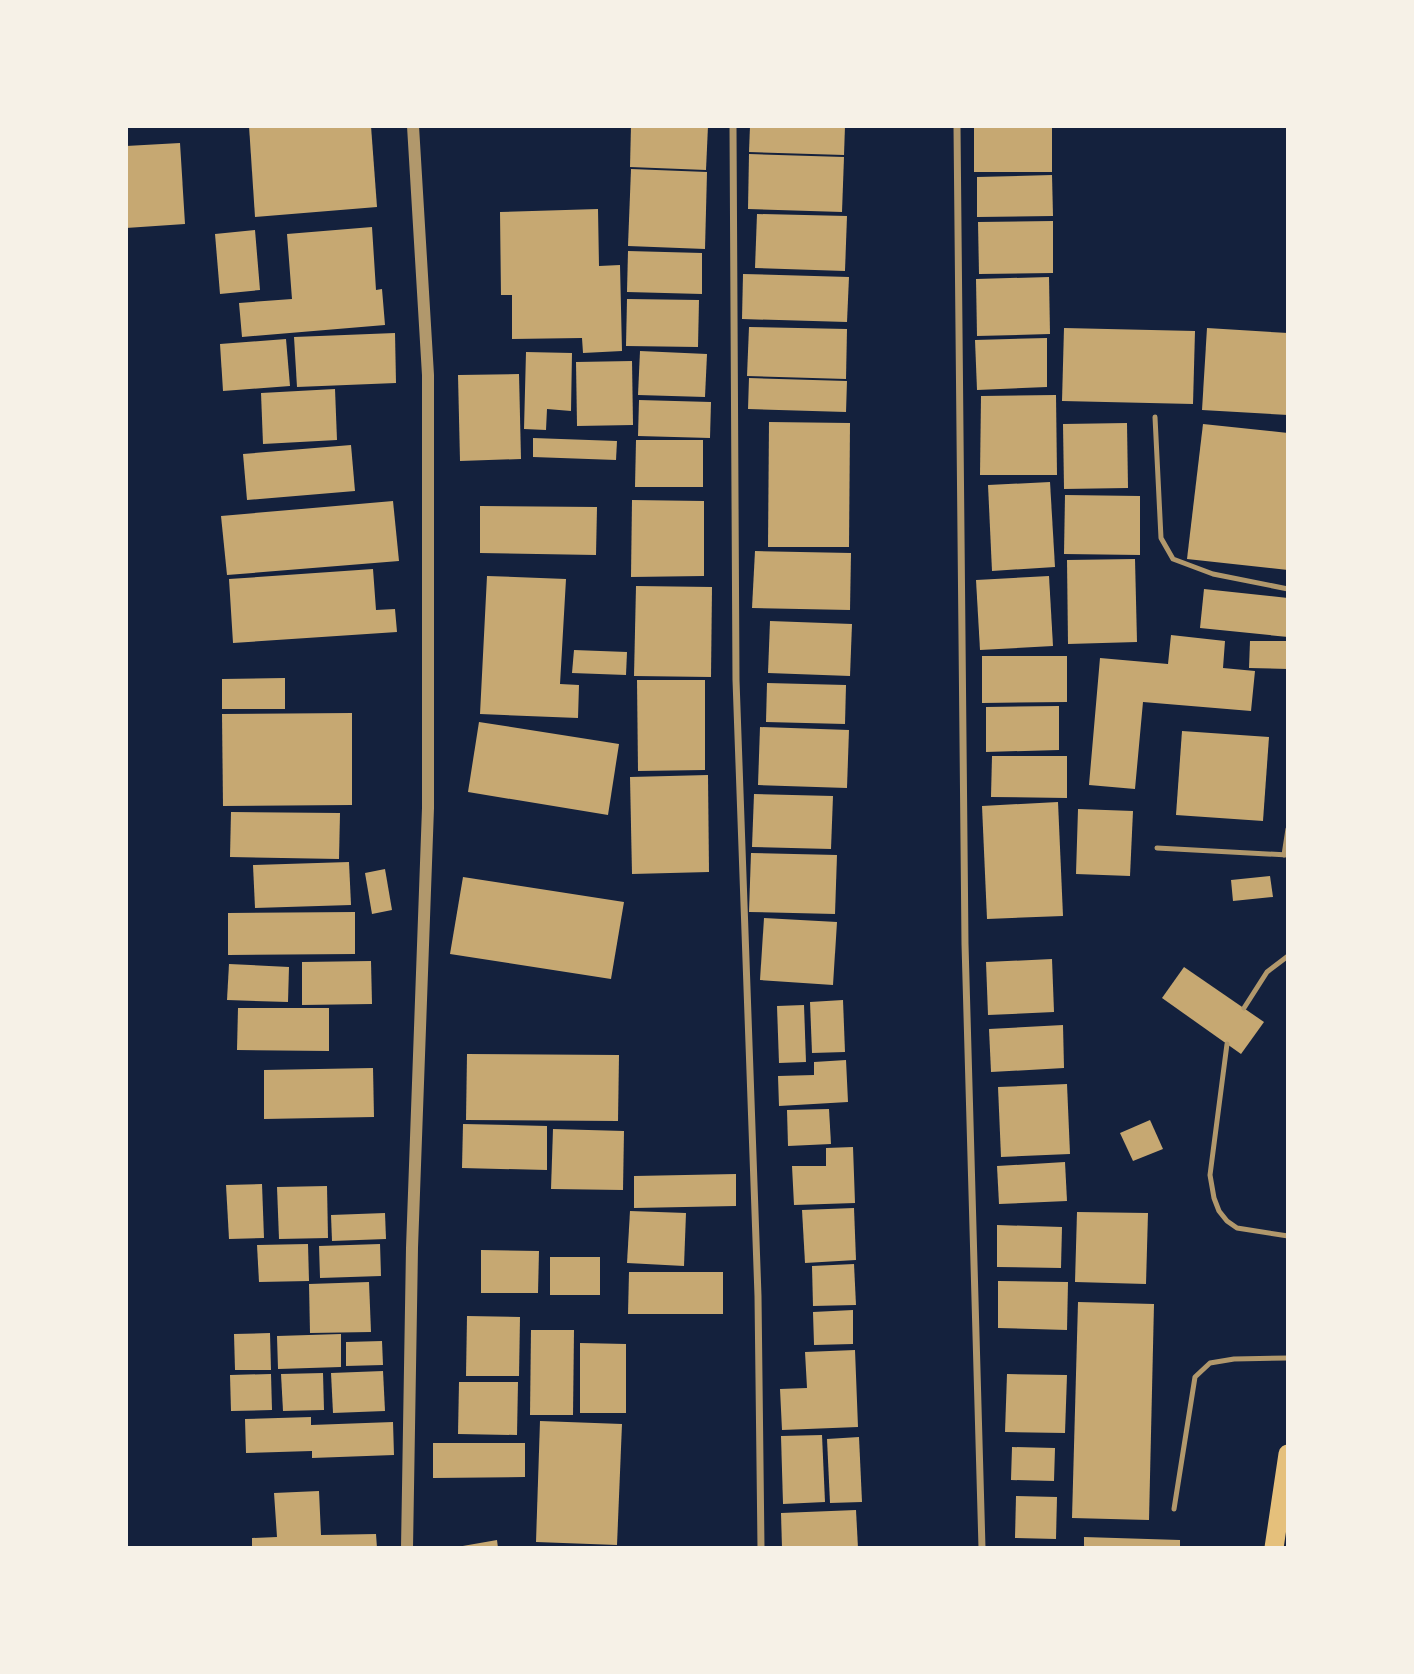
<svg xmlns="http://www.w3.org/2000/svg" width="1414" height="1674" font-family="Montserrat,sans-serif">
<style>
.building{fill:#c6a872}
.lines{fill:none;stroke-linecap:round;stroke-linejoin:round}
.service{stroke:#b1986c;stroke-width:5}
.minor{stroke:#b1986c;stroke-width:7}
.tertiary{stroke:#b1986c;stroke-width:12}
.trunk{stroke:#e5c07b;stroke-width:19}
</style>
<rect width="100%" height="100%" fill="#14213d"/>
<g class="building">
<path d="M249,126h122l6,81 -122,10z"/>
<path d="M631,126h77l-2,44 -76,-3z"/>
<path d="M750,126h95l-1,29 -95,-3z"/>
<rect x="974" y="126" width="78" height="46"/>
<path d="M180,143l5,81 -59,4v-82z"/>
<path d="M749,154l95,3 -2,55 -94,-3z"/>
<path d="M631,169l76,3 -2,77 -77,-3z"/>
<path d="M1052,175l1,41 -76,1v-40z"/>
<path d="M598,209l1,57 21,-1 2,86 -39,2 -1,-15 -70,1v-44h-11l-1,-83z"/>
<path d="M757,214l90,2 -2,55 -90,-3z"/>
<path d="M1053,221v52l-74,1 -1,-52z"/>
<path d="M372,227l4,63 6,-1 3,36 -143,12 -3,-34 53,-4 -5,-65z"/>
<path d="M255,230l5,60 -40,4 -5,-60z"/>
<path d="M628,251l74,2v41l-75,-2z"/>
<path d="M743,274l106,3 -2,45 -105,-3z"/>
<path d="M1049,277l1,57 -73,2 -1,-57z"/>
<path d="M627,299l72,1 -1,47 -72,-1z"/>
<path d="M749,327l98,2 -1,50 -99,-3z"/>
<path d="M1064,328l131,3 -2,73 -131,-3z"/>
<path d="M1207,328l81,5v82l-86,-5z"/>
<path d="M395,333l1,50 -99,4 -3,-50z"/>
<path d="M1047,338v49l-70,3 -2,-50z"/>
<path d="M286,339l4,47 -67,5 -3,-47z"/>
<path d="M640,351l67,3 -2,43 -67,-2z"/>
<path d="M526,352l46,1 -1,58 -24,-2 -1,21 -22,-1z"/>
<path d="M632,361l1,64 -56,1 -1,-64z"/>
<path d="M519,374l2,85 -61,2 -2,-86z"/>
<path d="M749,378l98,3 -1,31 -98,-3z"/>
<path d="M335,389l2,51 -74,4 -2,-51z"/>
<path d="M1056,395l1,80h-77l1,-79z"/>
<path d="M639,400l72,2 -1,36 -72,-2z"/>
<path d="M769,422l81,1 -1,124h-81z"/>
<path d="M1127,423l1,65 -64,1 -1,-65z"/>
<path d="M1203,424l85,9v137l-101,-11z"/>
<path d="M533,438l84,3 -1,19 -83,-3z"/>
<path d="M636,440h67v47h-68z"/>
<path d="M351,445l4,46 -108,9 -4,-46z"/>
<path d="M1050,482l5,85 -63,4 -4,-86z"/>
<path d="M1065,495l75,1v59l-76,-1z"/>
<path d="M632,500l72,1v75l-73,1z"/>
<path d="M393,501l6,60 -172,14 -6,-59z"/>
<path d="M480,506l117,1 -1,48 -116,-2z"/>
<path d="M755,551l96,2 -1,57 -98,-2z"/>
<path d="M1135,559l2,83 -69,2 -1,-84z"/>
<path d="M373,569l3,41 19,-1 2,23 -164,11 -4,-64z"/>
<path d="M487,576l79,3 -6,105 19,1 -1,33 -98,-4z"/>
<path d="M1049,576l4,70 -73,4 -4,-70z"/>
<path d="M636,586l76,1 -1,90 -77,-1z"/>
<path d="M1204,589l84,9v39l-88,-9z"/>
<path d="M770,621l82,3 -2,52 -82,-3z"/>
<path d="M1171,635l54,6 -2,27 32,3 -4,40 -108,-9 -8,87 -46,-4 11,-127 68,6z"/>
<path d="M1250,641h38v28l-39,-1z"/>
<path d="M574,650l53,2 -1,23 -54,-2z"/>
<path d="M982,656h85v46l-85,1z"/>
<path d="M285,678v31h-63v-30z"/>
<path d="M637,680h68v90l-67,1z"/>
<path d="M767,683l79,2 -1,39 -79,-2z"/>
<path d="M1059,706v44l-73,2v-45z"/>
<path d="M352,713v92l-129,1 -1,-92z"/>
<path d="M479,722l140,22 -11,71 -140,-23z"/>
<path d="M760,727l89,3 -2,58 -89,-3z"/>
<path d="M1182,731l87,6 -6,84 -87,-6z"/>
<path d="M992,756h75v42l-76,-1z"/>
<path d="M708,775l1,97 -77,2 -2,-97z"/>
<path d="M754,794l79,2 -2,53 -79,-2z"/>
<path d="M1058,802l5,114 -76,3 -5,-113z"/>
<path d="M1078,809l55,2 -3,65 -54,-2z"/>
<path d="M231,812l109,1 -1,46 -109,-2z"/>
<path d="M751,853l86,2 -2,59 -86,-2z"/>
<path d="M349,862l2,43 -96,3 -2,-43z"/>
<path d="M385,869l7,41 -20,4 -7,-41z"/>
<path d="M1270,876l3,21 -40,4 -2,-21z"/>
<path d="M463,877l161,25 -13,77 -161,-25z"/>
<path d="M355,912v42l-127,1v-42z"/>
<path d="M764,918l73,4 -4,63 -73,-5z"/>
<path d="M1052,959l2,53 -66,3 -2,-53z"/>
<path d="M371,961l1,43 -70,1v-43z"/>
<path d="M229,964l60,3 -1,35 -61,-2z"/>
<path d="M1184,967l80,55 -23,32 -79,-56z"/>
<path d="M843,1000l2,52 -33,1 -2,-51z"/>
<path d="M804,1005l2,57 -27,1 -2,-57z"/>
<path d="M238,1008h91v43l-92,-1z"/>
<path d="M1063,1025l1,43 -73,4 -2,-43z"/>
<path d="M467,1054l152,1 -1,66 -152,-1z"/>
<path d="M846,1060l2,42 -69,4 -1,-30 36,-1v-13z"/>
<path d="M373,1068l1,49 -110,2v-49z"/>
<path d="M1067,1084l3,70 -69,3 -3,-70z"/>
<path d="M829,1109l2,35 -43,2 -1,-36z"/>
<path d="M1150,1120l13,29 -30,12 -13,-28z"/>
<path d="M463,1124l84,2v44l-85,-2z"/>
<path d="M553,1129l71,2 -1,59 -72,-1z"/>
<path d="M853,1147l2,56 -61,2 -2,-39h34v-18z"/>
<path d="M1065,1162l2,39 -68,3 -2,-38z"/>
<path d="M736,1174v32l-102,2v-32z"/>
<path d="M262,1184l2,54 -35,1 -3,-54z"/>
<path d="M327,1186l1,52 -49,1 -2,-52z"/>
<path d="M854,1208l2,52 -51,3 -3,-53z"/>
<path d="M630,1211l56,2 -2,53 -57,-3z"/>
<path d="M1077,1212l71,1 -2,71 -71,-2z"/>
<path d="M385,1213l1,26 -54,2 -1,-26z"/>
<path d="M997,1225l65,2 -1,41 -64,-1z"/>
<path d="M308,1244l1,37 -50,1 -2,-37z"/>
<path d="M380,1244l1,32 -61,2 -1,-32z"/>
<path d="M481,1250l58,1 -1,42h-57z"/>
<rect x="550" y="1257" width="50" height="38"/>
<path d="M854,1264l2,41 -43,1 -1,-40z"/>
<path d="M629,1272h94v42h-95z"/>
<path d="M998,1281l70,1 -1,48 -69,-2z"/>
<path d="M369,1282l2,50 -61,1 -1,-49z"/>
<path d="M1078,1302l76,2 -5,216 -77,-2z"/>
<path d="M853,1310v34l-39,1 -1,-33z"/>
<path d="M467,1316l53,1 -1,59h-53z"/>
<path d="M531,1330h43l-1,85h-43z"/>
<path d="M270,1333l1,37h-36l-1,-36z"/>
<path d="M341,1334v33l-63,2 -1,-33z"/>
<path d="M382,1341l1,24 -37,1v-24z"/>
<path d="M580,1343l46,1v69h-46z"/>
<path d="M855,1350l3,77 -76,3 -2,-41 27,-1 -2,-36z"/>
<path d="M383,1371l2,40 -52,2 -2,-40z"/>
<path d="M323,1373l1,37 -41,1 -2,-37z"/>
<path d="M271,1374l1,36 -41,1 -1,-36z"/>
<path d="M1007,1374l60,1 -2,58 -60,-1z"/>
<path d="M459,1382h59l-1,53 -59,-1z"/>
<path d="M311,1417v8l82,-3 1,33 -82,3v-7l-66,2 -1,-34z"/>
<path d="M540,1421l82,3 -5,121 -81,-3z"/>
<path d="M822,1435l3,67 -42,2 -2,-68z"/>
<path d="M859,1437l3,65 -32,1 -3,-64z"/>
<path d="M433,1443h92v34l-92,1z"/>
<path d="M1012,1447l43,1 -1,33 -43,-1z"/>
<path d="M319,1491l2,44 55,-1 1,14h-125v-10l25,-1 -3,-44z"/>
<path d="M1016,1496l41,1 -1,42 -41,-1z"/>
<path d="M856,1510l2,38h-76l-1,-35z"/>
<path d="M1084,1537l96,3v8h-96z"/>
<path d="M497,1540l1,8h-41v-1z"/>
</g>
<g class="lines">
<g class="service">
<path d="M1155,417l6,121 12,21 40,15 75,15"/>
<path d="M1157,848l131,7"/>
<path d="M1284,855l4,-26"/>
<path d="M1244,1008l23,-36 21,-16"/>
<path d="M1227,1044l-17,131 4,23 5,13 8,10 10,7 51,8"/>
<path d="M1174,1509l21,-132 15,-14 24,-4 54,-1"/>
</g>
<g class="minor">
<path d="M733,126l3,554 22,616 3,252"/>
<path d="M957,126l8,818 17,604"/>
</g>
<path class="tertiary" d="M407,1548l5,-300 16,-440v-433l-15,-249"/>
<path class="trunk" d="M1274,1548l14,-94"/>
</g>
<rect width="1414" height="1674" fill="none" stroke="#f6f1e7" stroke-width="256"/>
</svg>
